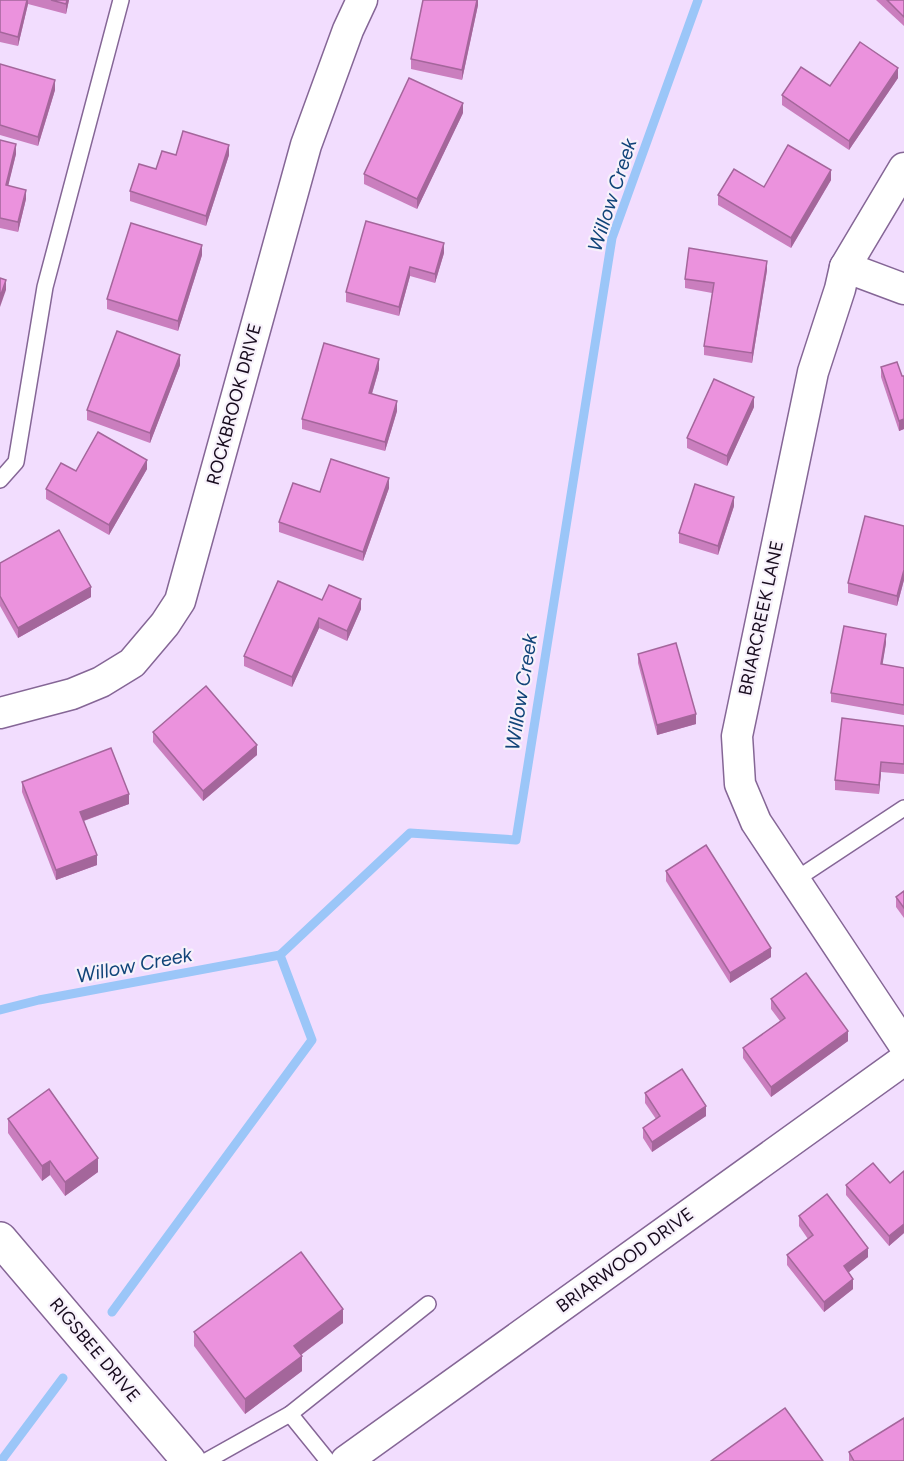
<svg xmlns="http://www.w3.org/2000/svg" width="904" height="1461" font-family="Figtree,sans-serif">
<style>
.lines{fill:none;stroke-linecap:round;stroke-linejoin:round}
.stream{stroke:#9bc6f8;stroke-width:9}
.service-casing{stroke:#856696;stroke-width:18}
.minor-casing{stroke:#856696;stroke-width:33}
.tertiary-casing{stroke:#856696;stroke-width:36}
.service{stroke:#fff;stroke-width:15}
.minor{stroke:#fff;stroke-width:30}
.tertiary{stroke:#fff;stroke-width:33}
.wall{fill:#ca7ebe}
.shaded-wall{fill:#a4669b}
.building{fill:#eb92dd;stroke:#a4669b;stroke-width:1.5}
.labels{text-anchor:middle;stroke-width:4.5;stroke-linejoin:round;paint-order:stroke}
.street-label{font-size:18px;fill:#170b1d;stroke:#f7f1fb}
.water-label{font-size:20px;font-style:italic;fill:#114479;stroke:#f7f1fb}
</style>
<rect width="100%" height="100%" fill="#f2ddfe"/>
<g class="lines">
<g class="stream">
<path d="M0,1010l39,-10 241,-45 130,-122 106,7 96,-602 86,-238"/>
<path d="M112,1312l200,-272 -32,-85"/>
<path d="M1,1461l62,-83"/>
</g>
<defs>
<g id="service">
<path d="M0,480l16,-18 29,-175 76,-287"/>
<path d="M795,880l109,-72"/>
<path d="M290,1414l38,47"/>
<path d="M206,1461l84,-47 138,-110"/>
</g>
<g id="minor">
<path d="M904,168l-59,99 -5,22 -27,83 -76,364 3,48 16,38 148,223"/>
<path d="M845,267l59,22"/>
<path d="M0,713l72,-19 29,-12 31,-19 33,-39 15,-23 126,-456 42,-115 14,-30"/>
<path d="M346,1461l558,-401"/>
</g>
<path id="tertiary" d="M0,1239l189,222"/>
</defs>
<use href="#service" class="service-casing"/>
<use href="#minor" class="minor-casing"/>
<use href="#tertiary" class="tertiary-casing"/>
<use href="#service" class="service"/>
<use href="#minor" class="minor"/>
<use href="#tertiary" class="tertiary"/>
</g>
<g class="wall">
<path d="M0,0h69l-3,14 -38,-10 -10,42 -18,-4z"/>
<path d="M478,0v5l-16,75 -51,-11v-10z"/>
<path d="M876,0h28v26z"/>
<path d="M0,64l55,26 -17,56 -38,-11z"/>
<path d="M898,78l-49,72 -67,-45v-10l48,-9z"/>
<path d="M463,113l-46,96 -53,-25v-10z"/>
<path d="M0,140l16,14 -8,31 18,14 -8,33 -18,-4z"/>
<path d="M176,155h53l-23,71 -76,-25v-10l26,-22z"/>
<path d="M831,180l-40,68 -73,-43v-10l46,-8z"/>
<path d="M444,253l-9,30 -25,-7 -11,40 -53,-14v-10z"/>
<path d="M202,255l-24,76 -71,-22v-10z"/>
<path d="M767,270l-15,93 -48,-8v-9l8,-53 -27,-5v-9z"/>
<path d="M180,365l-30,78 -63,-23v-10z"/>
<path d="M881,367l21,9h2v53l-5,2 -18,-54z"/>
<path d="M379,369l-7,25 25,17 -12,40 -83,-22v-10z"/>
<path d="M754,407l-27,59 -40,-18v-10z"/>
<path d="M147,469l-38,66 -63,-36v-10l30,-18z"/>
<path d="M389,488l-26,73 -84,-29v-10l41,-30z"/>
<path d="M734,506l-16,49 -39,-12v-10z"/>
<path d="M904,526v54l-7,26 -49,-13v-10z"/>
<path d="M0,563l91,34 -73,41 -18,-32z"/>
<path d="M322,600l39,9 -14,32 -28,-13 -27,59 -48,-21v-10z"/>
<path d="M886,643l-4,22 22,4v46l-73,-13v-9z"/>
<path d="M638,654l58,70 -39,11 -19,-72z"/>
<path d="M904,726v48l-23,-2 -2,22 -44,-4v-10z"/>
<path d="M153,732l104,23 -54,46 -50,-59z"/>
<path d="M22,782l107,22 -45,17 13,44 -41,15 -34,-88z"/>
<path d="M666,871l105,86 -41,26 -64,-102z"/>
<path d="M904,891v27l-8,-11v-10z"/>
<path d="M771,999l77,42 -77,56 -28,-39v-10l37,-27 -9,-12z"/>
<path d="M645,1093l61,23 -54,36 -9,-14v-10l13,-9 -11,-16z"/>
<path d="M8,1119l90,53 -33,24 -15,-21 -8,6 -34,-48z"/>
<path d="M904,1171v62l-15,13 -43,-51v-10l44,-2z"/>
<path d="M799,1216l69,41 -20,16 5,16 -29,23 -37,-47v-10l21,-16 -9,-13z"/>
<path d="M343,1323l-42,32 1,16 -57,43 -51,-68v-14z"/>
<path d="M849,1452l55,9h-55z"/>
</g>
<g class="shaded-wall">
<path d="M27,0h1v4l-10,42v-9z"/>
<path d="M67,0h2l-3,14v-10z"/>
<path d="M477,0h1v5l-16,75v-10z"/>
<path d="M898,68v10l-49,72v-9z"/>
<path d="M55,80v10l-17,56v-9z"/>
<path d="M463,103v10l-46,96v-10z"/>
<path d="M16,144v10l-10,41v-10z"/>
<path d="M229,145v10l-23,71v-10z"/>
<path d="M831,170v10l-40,68v-10z"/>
<path d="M26,190v9l-8,33v-10z"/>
<path d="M444,243v10l-9,30v-9z"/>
<path d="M202,245v10l-24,76v-10z"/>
<path d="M767,261v9l-15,93v-10z"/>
<path d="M410,267v9l-11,40v-9z"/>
<path d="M6,280v10l-6,17v-10z"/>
<path d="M180,355v10l-30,78v-10z"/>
<path d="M379,359v10l-10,34v-10z"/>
<path d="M754,397v10l-27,59v-10z"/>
<path d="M397,401v10l-12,40v-9z"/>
<path d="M904,419v10l-5,2v-10z"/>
<path d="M147,460v9l-38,66v-10z"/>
<path d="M389,478v10l-26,73v-9z"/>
<path d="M734,497v9l-16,49v-9z"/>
<path d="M904,570v10l-7,26v-10z"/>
<path d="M91,587v10l-73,41v-10z"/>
<path d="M361,599v10l-14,32v-10z"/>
<path d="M319,618v10l-27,59v-10z"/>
<path d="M886,634v9l-5,31v-10z"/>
<path d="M696,714v10l-39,11v-10z"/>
<path d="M257,745v10l-54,46v-10z"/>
<path d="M881,762v10l-2,22v-9z"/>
<path d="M129,794v10l-49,18v-10z"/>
<path d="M97,855v10l-41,15v-10z"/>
<path d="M771,948v9l-41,26v-10z"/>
<path d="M848,1031v10l-77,56v-10z"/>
<path d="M706,1106v10l-54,36v-10z"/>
<path d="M98,1158v14l-33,24v-14z"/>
<path d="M50,1161v14l-8,6v-15z"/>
<path d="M904,1224v9l-15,13v-10z"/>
<path d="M868,1248v9l-24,19v-10z"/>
<path d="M853,1279v10l-29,23v-10z"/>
<path d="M343,1309v14l-49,37v-14z"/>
<path d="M302,1356v15l-57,43v-15z"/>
</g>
<g class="building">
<path d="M0,0h27l-9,37 -18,-5z"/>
<path d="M51,0h16l-1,4z"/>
<path d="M423,0h54l-15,70 -51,-11z"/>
<path d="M887,0h17v17z"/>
<path d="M860,42l38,26 -49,73 -67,-46 19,-28 29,19z"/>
<path d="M0,64l55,16 -17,57 -38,-12z"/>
<path d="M409,78l54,25 -46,96 -53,-25z"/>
<path d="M183,131l46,14 -23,71 -76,-25 9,-27 17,5 6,-18 14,4z"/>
<path d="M0,140l16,4 -10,41 20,5 -8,32 -18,-4z"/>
<path d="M788,145l43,25 -40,68 -73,-43 16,-26 30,18z"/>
<path d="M366,221l78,22 -9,31 -25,-7 -11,40 -53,-15z"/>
<path d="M131,223l71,22 -24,76 -71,-22z"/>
<path d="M689,248l78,13 -15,92 -48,-7 10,-63 -29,-4z"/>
<path d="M0,278l6,2 -6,17z"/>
<path d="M117,331l63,24 -30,78 -63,-23z"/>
<path d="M324,343l55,16 -10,34 28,8 -12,41 -83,-23z"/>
<path d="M897,362l5,14h2v43l-5,2 -18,-54z"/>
<path d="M714,379l40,18 -27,59 -40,-18z"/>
<path d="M98,432l49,28 -38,65 -63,-36 15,-26 15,8z"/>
<path d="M331,459l58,19 -26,74 -84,-30 14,-39 27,9z"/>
<path d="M695,484l39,13 -16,49 -39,-13z"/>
<path d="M865,516l39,10v44l-7,26 -49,-13z"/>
<path d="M59,530l32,57 -73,41 -18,-32v-33z"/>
<path d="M278,581l44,19 7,-15 32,14 -14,32 -28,-13 -27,59 -48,-21z"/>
<path d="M844,626l42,8 -5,30 23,4v37l-73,-12z"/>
<path d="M676,643l20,71 -39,11 -19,-71z"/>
<path d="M206,686l51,59 -54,46 -50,-59z"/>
<path d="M842,718l62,8v38l-23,-2 -2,23 -44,-5z"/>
<path d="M111,748l18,46 -49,18 17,43 -41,15 -34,-88z"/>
<path d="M706,845l65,103 -41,25 -64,-102z"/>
<path d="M904,891v17l-8,-11z"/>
<path d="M806,973l42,58 -77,56 -28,-39 42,-30 -14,-19z"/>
<path d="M682,1069l24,37 -54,36 -9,-14 17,-12 -15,-23z"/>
<path d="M49,1089l49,69 -33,24 -15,-21 -8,5 -34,-47z"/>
<path d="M873,1163l17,20 14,-12v53l-15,12 -43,-51z"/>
<path d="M827,1194l41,54 -24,18 9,13 -29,23 -37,-47 26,-20 -14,-19z"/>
<path d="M301,1252l42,57 -49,37 8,10 -57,43 -51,-67z"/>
<path d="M785,1408l38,53h-112z"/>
<path d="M904,1418v43h-50l-5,-9z"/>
</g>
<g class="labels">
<g class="street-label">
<text transform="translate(234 404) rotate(-75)" y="6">ROCKBROOK DRIVE</text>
<text transform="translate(761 618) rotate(-78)" y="6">BRIARCREEK LANE</text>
<text transform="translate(625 1260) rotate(-36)" y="6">BRIARWOOD DRIVE</text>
<text transform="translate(95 1350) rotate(50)" y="6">RIGSBEE DRIVE</text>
</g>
<g class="water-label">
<text transform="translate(612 195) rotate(-72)" y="7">Willow Creek</text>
<text transform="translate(521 692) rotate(-81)" y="7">Willow Creek</text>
<text transform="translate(134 965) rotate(-11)" y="7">Willow Creek</text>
</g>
</g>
</svg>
